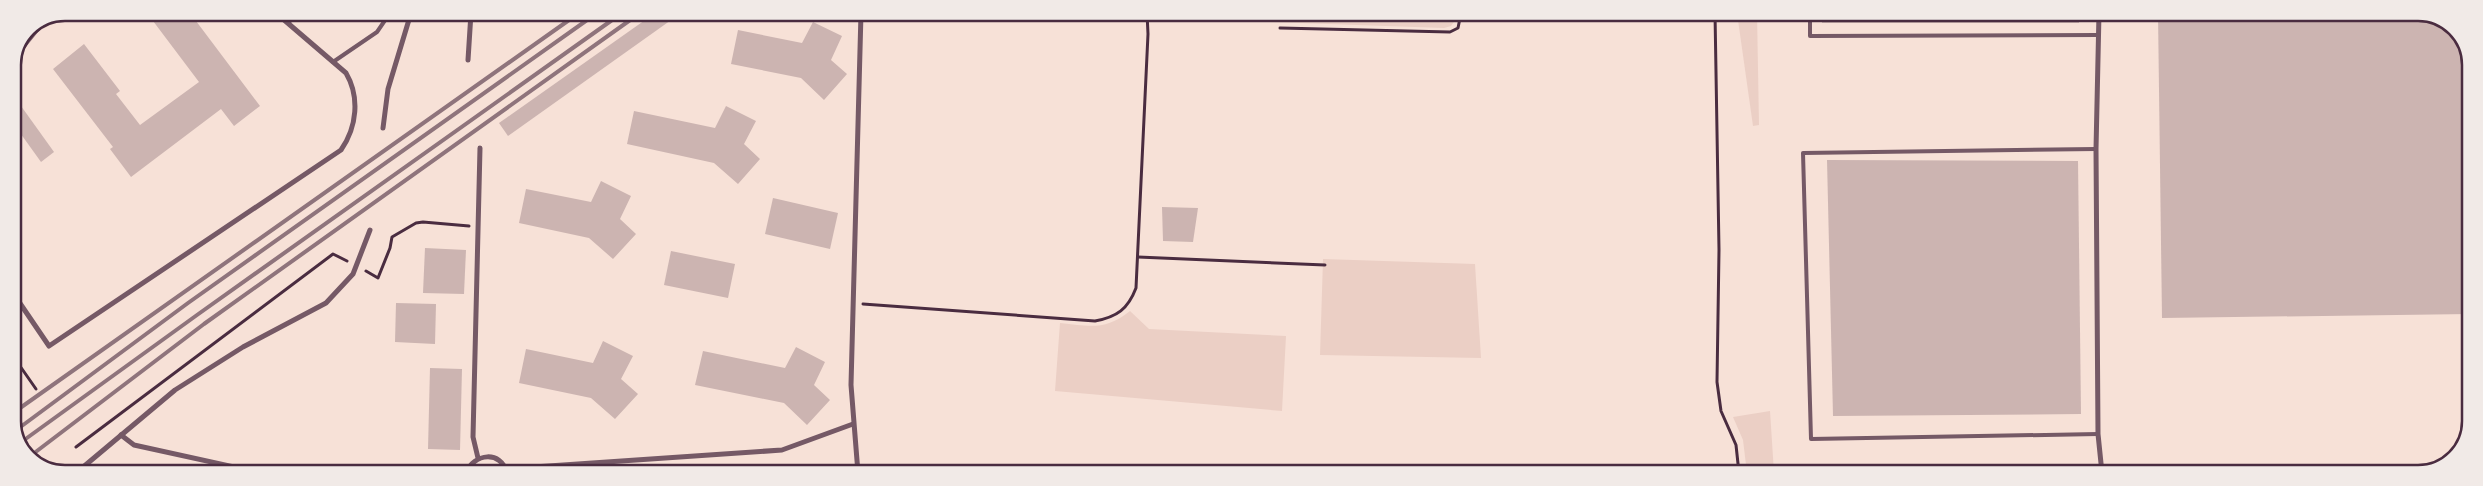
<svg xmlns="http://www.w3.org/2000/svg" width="2483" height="486" font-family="'PT Sans Narrow',sans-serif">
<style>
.green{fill:#ebcfc5}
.building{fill:#ccb4b1}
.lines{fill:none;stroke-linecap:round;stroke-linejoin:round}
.path{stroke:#4a2c40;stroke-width:3}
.service{stroke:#755966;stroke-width:4}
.minor{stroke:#755966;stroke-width:5}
.rail{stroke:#8f747c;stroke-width:4}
.rim{fill:none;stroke:#4a2c40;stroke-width:2.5}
</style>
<rect width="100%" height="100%" fill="#f7e1d7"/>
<g class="green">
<path d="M1152,13h304v6l-5,7 -7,2 -292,-10z"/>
<path d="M1737,13h20l2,112 -6,1z"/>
<path d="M1323,259l152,5 6,94 -161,-3z"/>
<path d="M1130,311l19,18 137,7 -4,75 -227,-20 5,-68c30,3 45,8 70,-12z"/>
<path d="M1770,411l4,62h-27l-4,-33 -10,-23z"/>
</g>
<g class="building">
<path d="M147,13h43l70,93 -26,20 -13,-17 -90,68 -21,-28 3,-2 -60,-78 31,-25 36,47 -4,3 24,31 59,-43z"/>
<path d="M655,13h26l-173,123 -9,-13z"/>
<path d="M1821,13h258v10h-257z"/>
<path d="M2158,13h269l28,15 15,31v255l-308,4z"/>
<path d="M813,22l29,14 -11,24 16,14 -23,26 -23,-22 -70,-14 7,-34 64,13z"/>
<path d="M16,99l38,53 -13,10 -28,-39v-22z"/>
<path d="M726,106l30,15 -12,23 16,15 -22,25 -24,-21 -87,-19 7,-33 81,17z"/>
<path d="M1827,160l251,1 3,253 -248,2z"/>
<path d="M601,181l30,15 -11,23 16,15 -23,25 -24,-21 -70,-15 7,-34 65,13z"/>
<path d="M773,198l65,15 -8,36 -65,-15z"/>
<path d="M1162,207l36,1 -5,34 -30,-1z"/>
<path d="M425,248l41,2 -2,44 -41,-1z"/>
<path d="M671,251l64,13 -7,34 -64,-13z"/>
<path d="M396,303l40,1 -1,40 -40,-2z"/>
<path d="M603,341l30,15 -12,23 17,15 -23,25 -24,-21 -72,-15 7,-34 67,14z"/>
<path d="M796,347l29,15 -11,23 16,15 -23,25 -23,-22 -89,-18 8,-34 82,17z"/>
<path d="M430,368l32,1 -2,81 -32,-1z"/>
<path d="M2407,464v9h-95v-7z"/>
<path d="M800,465l34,1v7h-34z"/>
<path d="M2292,467v6h-91v-4z"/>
<path d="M2035,469l1,4h-37v-1z"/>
</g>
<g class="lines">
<g class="path">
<path d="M1715,13l4,237 -2,132 4,29 15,34 3,28"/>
<path d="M1280,28l170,4 8,-4 3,-15"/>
<path d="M1138,257l187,8"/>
<path d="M366,271l12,7 12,-30 2,-11 24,-14 7,-1 46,4"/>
<path d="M863,304l232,17c22,-4 33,-12 41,-33l12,-254 -1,-21"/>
<path d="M13,356l23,33"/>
<path d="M76,447l257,-193 14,7"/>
</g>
<g class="service">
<path d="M1810,13v23l288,-1"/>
<path d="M288,23l10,-10"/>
<path d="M333,62l44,-30 13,-19"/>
<path d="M2096,149l-293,4 8,286 287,-5"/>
</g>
<g class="minor">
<path d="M2099,13l-3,136 2,285 4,39"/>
<path d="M17,54l26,-32"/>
<path d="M468,60l3,-47"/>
<path d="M383,128l5,-39 23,-76"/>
<path d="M13,293l36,53 292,-196c16,-23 19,-53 5,-77l-70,-60"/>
<path d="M121,435l13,10 128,28"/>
<path d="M478,458l-5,-21 7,-289"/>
<path d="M506,469l276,-19 71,-26"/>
<path d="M76,473l99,-83 68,-43 83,-44 27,-29 17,-44"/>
<path d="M466,473c8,-20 35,-23 41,0"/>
<path d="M858,473l-7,-88 10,-372"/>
</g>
<g class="rail">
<path d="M13,413l566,-400"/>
<path d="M15,431l173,-128 409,-290"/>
<path d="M20,443l177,-128 425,-302"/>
<path d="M29,457l175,-133 436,-311"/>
</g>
</g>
<path d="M0 0H2483V486H0ZM65 21H2418A44 44 0 0 1 2462 65V421A44 44 0 0 1 2418 465H65A44 44 0 0 1 21 421V65A44 44 0 0 1 65 21Z" fill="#f1eae7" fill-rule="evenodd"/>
<path class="rim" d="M65 21H2418A44 44 0 0 1 2462 65V421A44 44 0 0 1 2418 465H65A44 44 0 0 1 21 421V65A44 44 0 0 1 65 21Z"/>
</svg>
